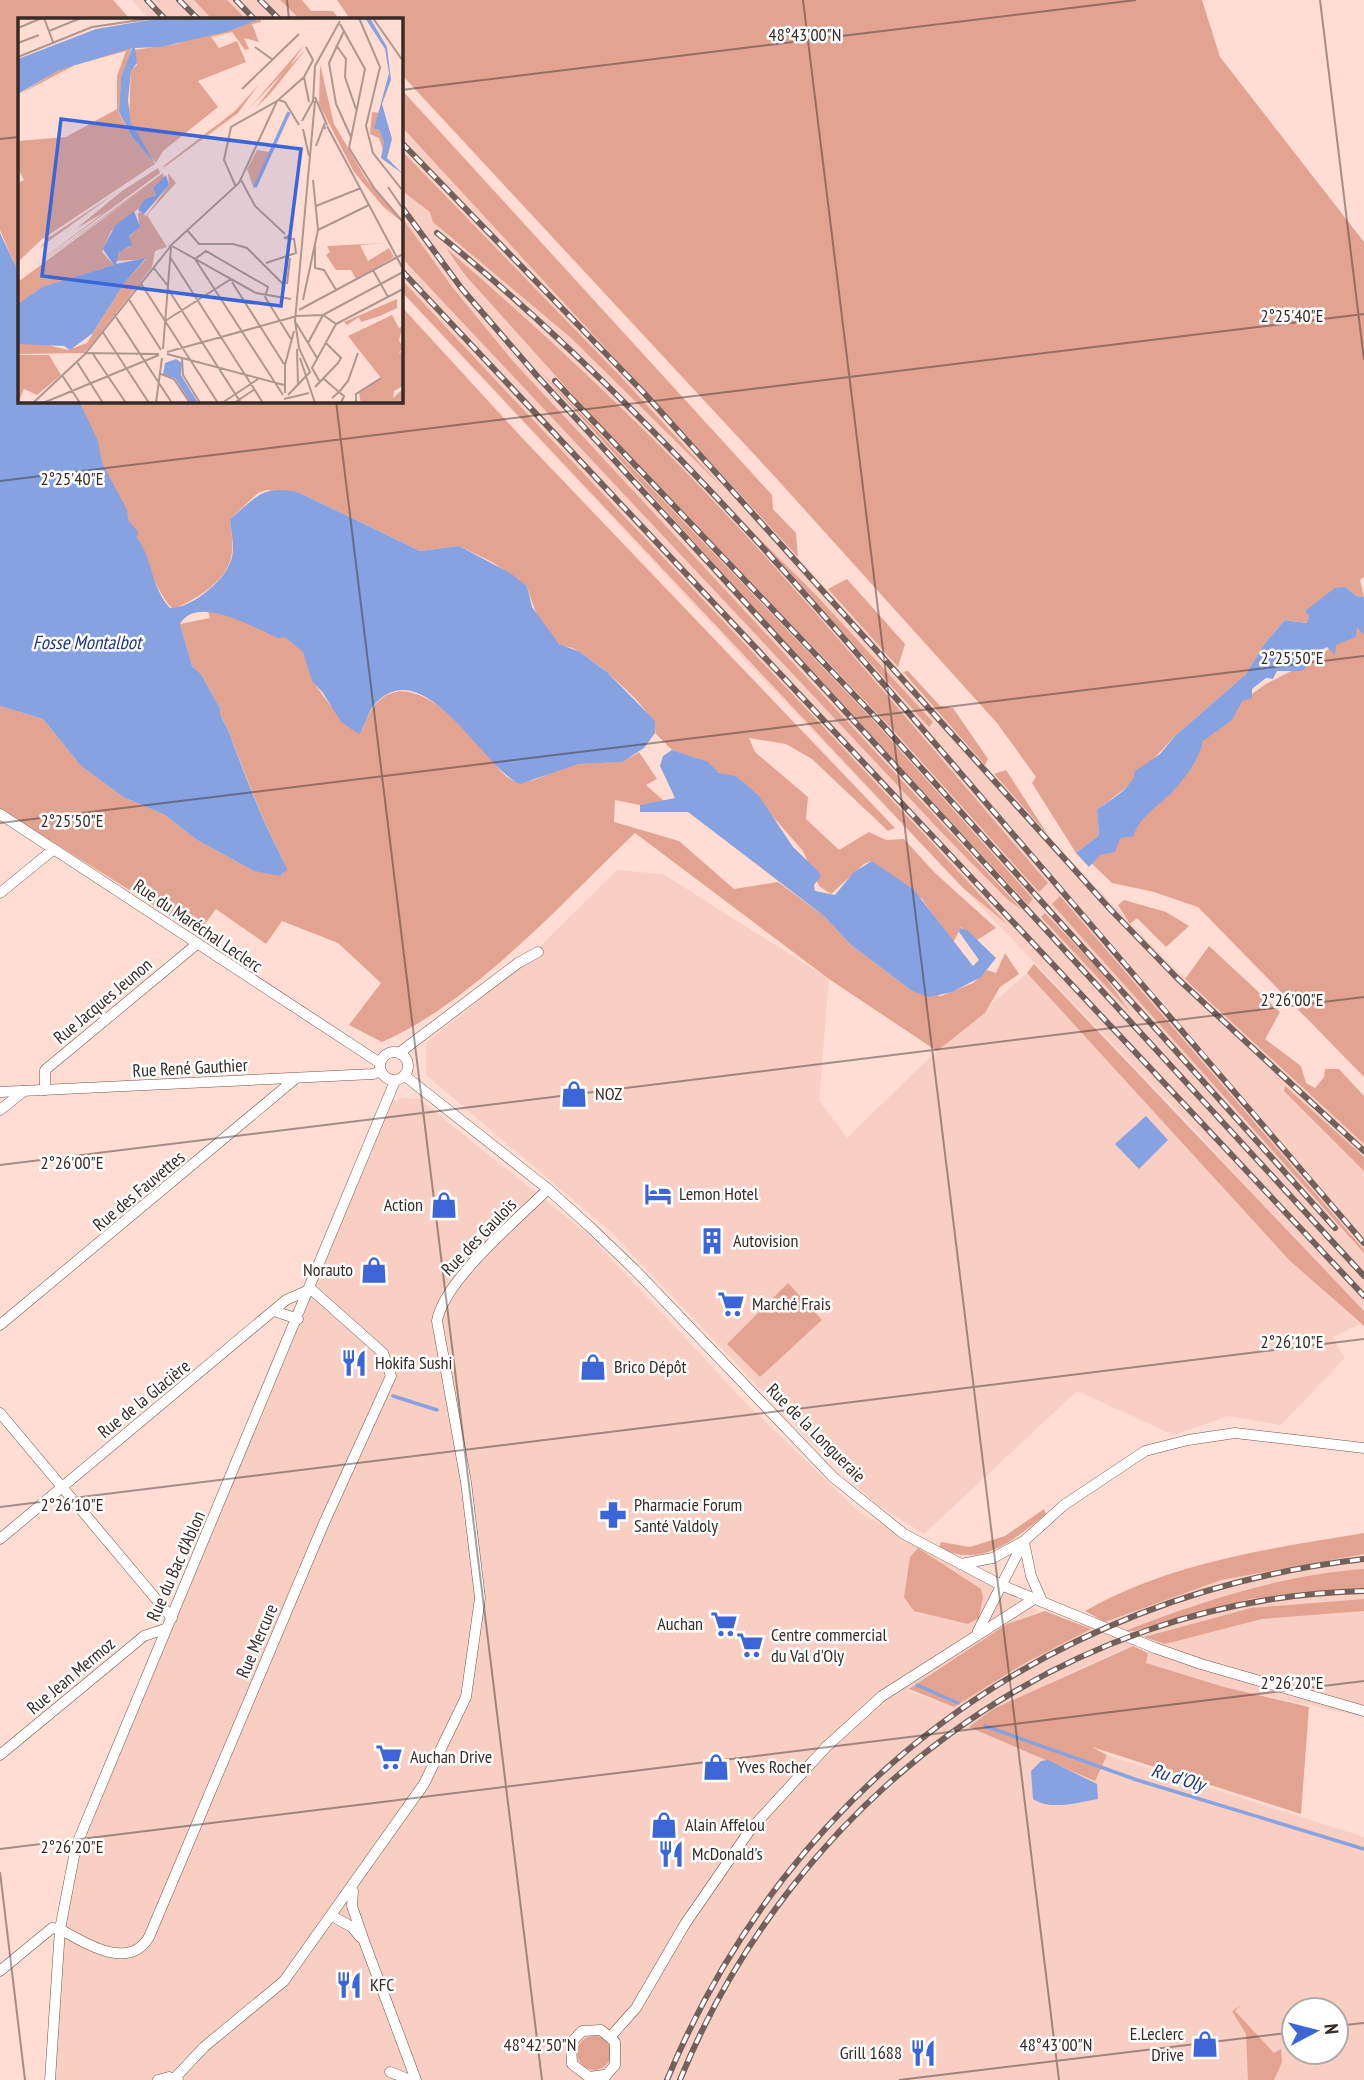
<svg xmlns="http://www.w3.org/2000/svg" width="1364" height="2080" font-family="'PT Sans Narrow',sans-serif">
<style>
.built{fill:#f8cfc2;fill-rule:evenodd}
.green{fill:#e2a491}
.water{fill:#86a2e1}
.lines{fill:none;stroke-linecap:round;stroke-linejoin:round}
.stream{stroke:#86a2e1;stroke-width:3.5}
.minor-casing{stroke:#71544c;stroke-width:11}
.minor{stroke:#fff;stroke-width:10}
.rail-casing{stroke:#73605a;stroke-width:6}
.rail{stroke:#fff;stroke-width:3.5;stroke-dasharray:10;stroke-linecap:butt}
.ticks{fill:none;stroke:#372b27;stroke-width:2;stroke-opacity:0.45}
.labels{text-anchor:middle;stroke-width:5;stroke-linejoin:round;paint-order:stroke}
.street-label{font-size:18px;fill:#372b27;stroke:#fff}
.poi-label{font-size:18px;fill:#372b27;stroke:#fff;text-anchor:start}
.water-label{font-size:19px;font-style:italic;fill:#1c377f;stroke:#fff}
.inset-river{fill:none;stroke:#86a2e1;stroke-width:3.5}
.inset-road{fill:none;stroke:#af968e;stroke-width:2}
.view{fill:#3c66d7;fill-opacity:0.15;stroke:#3c66d7;stroke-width:3.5}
.inset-edge{fill:none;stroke:#372b27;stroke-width:3.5}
.ticks-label{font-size:18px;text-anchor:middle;fill:#372b27;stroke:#fff;stroke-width:5;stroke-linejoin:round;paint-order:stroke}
</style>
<rect width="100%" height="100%" fill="#ffddd3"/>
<g class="built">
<path d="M132,0h148l20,19h-151z"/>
<path d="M401,126l345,373 322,358 98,103 198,184v172l-169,-186 -455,-475 -339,-364z"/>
<path d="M617,870l46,4 166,105 -10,121 28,38 76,-74 104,-91 263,288 70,63 -27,13 12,21 -64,67 -53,-9 -54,19 -97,-44 -153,143 -48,-30 -69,-66 -197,-207 -184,-156v-32l89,-72z"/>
<path d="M387,1096l10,6 2,-4 20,1 171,137 152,163 117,113 179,99 -131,80 31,10 27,-20 100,-51 116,-48 183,-42v177l-140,-30 -78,-24 5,-25 -73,31 -91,48 377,120v243h-1312l4,-92 21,-140zM1294,2010h42v42h-42z"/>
</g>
<g class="green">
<path d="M0,0h113l17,19h-111v255l-19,-44z"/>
<path d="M194,0h33l19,19h-34z"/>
<path d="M280,0h22l9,11h22l6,8h-39z"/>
<path d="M337,0h865l18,57 144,185v335l-4,3 4,17 -8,-1 -10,-9 -41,24 4,5 -1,7 -23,-3 -20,23 -19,31 -71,62 -47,50 -31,24 2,25 -23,18 -44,-70 4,-6 -39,-54 -221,-245 -375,-404v-55h-51z"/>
<path d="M401,89l371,406 1,14 23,24 2,24 -397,-431z"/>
<path d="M401,150l221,228 99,108 -151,-149 -137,-115 -3,-10 -29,-22z"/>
<path d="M401,216l52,72 59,72 510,550 -15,-11 -61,-62 -545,-580z"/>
<path d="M446,248c82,71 161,144 237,221 128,132 245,276 365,414l-9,9 -146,-162 -295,-307 -133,-148z"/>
<path d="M401,279c201,216 406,428 606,645l-44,-36 -562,-597z"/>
<path d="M401,306l124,135 370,387 -7,3 -76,-72 -26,-15 -37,-6 6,14 53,45 -2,22 33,31 30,-18 17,8 18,-1 31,34 61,55 -19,12 -16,-13 -8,16 -31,-44 -50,-38 -8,3 -33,30 -12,-8 -16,-35 -42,-48 -58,-42 -31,-11 -17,-17c6,-19 -64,-77 -83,-85 -6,-2 -10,-1 -15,-6 -17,-14 -24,-36 -30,-56l-35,-24 -33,-16 -39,5 -120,-58 -33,-3 -9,3 -28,26c1,11 3,22 2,33 -2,28 -36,47 -58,57 -17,-5 -87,-180 -100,-208h327z"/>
<path d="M536,367l335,351 162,181 -5,6 -258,-279z"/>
<path d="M724,503l91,91 118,128 -4,5z"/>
<path d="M847,579l58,65 -7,23 -70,-78z"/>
<path d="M207,608l88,31 12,16 9,31 14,19 33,24c5,-15 13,-31 29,-36 30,-11 73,34 91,55 8,9 18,27 29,32 22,8 43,-14 66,-16 23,-3 40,3 61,-12l18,27 -11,6 18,16 -24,4 -25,-5 -1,22 65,19 55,48 44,-7 46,34 26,28 62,47 29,5 32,-13 14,-13 9,3 9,-20 14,21 -19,13 -15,26 -48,38 -108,-72 -194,-146c-72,69 -163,170 -253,209l-33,-17 32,-42 -43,-40 -56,-22 -16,23 -50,-35 -18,24 -198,-124v-103l43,13 38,47 42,31 42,18 32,25 57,31 29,3 1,-12c-22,-42 -38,-86 -55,-130 -3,-9 -10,-15 -9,-24l-19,-34 -9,-8 -12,-42 30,-6z"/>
<path d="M1364,622v455l-166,-170 -44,-15 -42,-9 -24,-23 107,-109 33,-40 38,-27 51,-26z"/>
<path d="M908,671l32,35 13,2 35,51 -3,6 -82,-93z"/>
<path d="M1006,770l42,65 -54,-61z"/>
<path d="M1060,896l304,354v3l-312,-349z"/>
<path d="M1124,900l42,12 23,14 -23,21 -29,-29 -7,6 -12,-19z"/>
<path d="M1045,913l58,61 27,38 -89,-95z"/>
<path d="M1209,946l71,66 -15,27 36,27 5,17 9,5 9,-11 1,-8h14l25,27v48l-179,-165z"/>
<path d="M1034,964l330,347v15l-74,-65 -263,-288z"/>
<path d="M1285,1086l79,71v14l-80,-80z"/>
<path d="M788,1283l34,37 -62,57 -33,-33z"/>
<path d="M1044,1509l2,5c-33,26 -63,55 -107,34l2,-6 29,5 35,-11z"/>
<path d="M1364,1533v21l-143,26 -116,42 -20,-11c86,-49 183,-62 279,-78z"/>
<path d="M918,1548l63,41 2,8 -4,21 -11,6 -54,-13 -10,-14 6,-40z"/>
<path d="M1364,1569v19l-114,11 -116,32h-9c77,-30 157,-56 239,-62z"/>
<path d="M1364,1599v12l-102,8 -97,25 -21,-7 107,-29z"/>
<path d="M1045,1611l46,18 -66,34 -71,44 -45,-18 98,-65z"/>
<path d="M1133,1646l15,7 -2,10 78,24 85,20 -8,107 -209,-67 15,8 -12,26 -126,-54 24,-18z"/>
<path d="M1241,2005l-6,6 39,42 7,-4 1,13 -8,18h-26l-2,-46 -14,-23z"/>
<circle cx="594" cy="2053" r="17"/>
</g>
<g class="water">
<path d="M0,233l19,40v128h60l19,40 4,22 25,47 1,10 10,12 -1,6c16,20 13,48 33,70 20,1 53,-26 60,-45 6,-13 1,-30 0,-44 27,-22 32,-35 70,-26l120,58 39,-5 51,27 17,13 5,21 27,37 21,8 28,21 47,48v12l-11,15 -22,14 -44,2 -58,20c-38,-16 -96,-135 -146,-79 -7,9 -8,20 -15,29l-18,-12 -18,-29 -11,-12 -9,-29 -18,-15 -7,1c-22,-9 -81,-45 -98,-14l12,42 9,8 19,34c-1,9 6,16 9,24 16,44 33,88 55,130l3,8 -8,6 -25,-5 -57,-31 -32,-25 -42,-18 -42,-31 -38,-47 -43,-13z"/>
<path d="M1346,587l10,9 8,1v38l-7,-8 -1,10 -20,8 -1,10 -8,-8 -16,9 -1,9 -9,6h-24l-4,8 -7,-1 -14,11v9l-10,3 -10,19 -29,21c-5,19 -15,34 -29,49 -11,13 -38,29 -40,46l-14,2 -5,14 -15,3 -11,12 -13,-14 23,-18 -2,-25c12,-10 37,-22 38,-39l25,-17 15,-18 71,-62 19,-31 20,-23 22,3 2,-7 -4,-5 30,-23z"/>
<path d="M672,750l36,12 11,11 16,3 7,5 17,15 34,51 25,24 3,5 -7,9 1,6 20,4 19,-23 18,-11 42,29 59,76 6,-6 -20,-28 1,-4 7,2 29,28 -15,19 -29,15 -23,5 -17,-6 -62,-47 -26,-28 -136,-104h-48v-7l35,-7 -15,-32 3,-10z"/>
<path d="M1146,1116l22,24 -29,29 -24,-25z"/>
<path d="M1048,1760l49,24 1,15c-19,3 -48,12 -65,0l-2,-28 10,-10z"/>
</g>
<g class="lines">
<g class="stream">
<path d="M393,1396l44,14"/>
<path d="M917,1685l41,18"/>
<path d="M985,1726l152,54 227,69"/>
</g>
<defs>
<g id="minor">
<path d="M0,814l380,249"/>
<path d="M0,893l54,-44"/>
<circle cx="394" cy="1066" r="14"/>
<path d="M399,1053l119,-90 20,-11"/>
<path d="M405,1076l143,113 41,37 46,44 198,207 71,57 97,51 154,63 46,16 163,47"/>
<path d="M45,1090v-20l152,-126"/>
<path d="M0,1092l373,-18 8,-3"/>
<path d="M0,1110l24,-19"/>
<path d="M274,1311l24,8"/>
<path d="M0,1325l295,-246"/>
<path d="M0,1413l172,205"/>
<path d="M0,1539l286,-239 25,-11 72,64 8,23 -67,147 -175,414c-20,34 -63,7 -89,-8"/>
<path d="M1024,1542l7,34 11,25"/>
<path d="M961,1564l32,-6 31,-17 40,-36 81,-54 43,-11 47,-7 129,15"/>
<path d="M978,1631l46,-90"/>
<path d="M0,1755l144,-119 21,-7"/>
<path d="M353,1891l-1,15 12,35 52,139"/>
<path d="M332,1916l20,11 8,10"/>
<path d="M0,1971l52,-43 8,1"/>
<path d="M611,2036l25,-28 49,-84 65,-94 76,-83 56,-51 152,-97"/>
<path d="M390,2072l20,8"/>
<path d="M175,2078l29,-31 80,-66 140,-197 42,-87 14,-99 -14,-116 -29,-161c7,-41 81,-102 111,-132"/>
<path d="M50,2080l10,-151 16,-83 319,-765"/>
<path d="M158,2080l11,-3 9,3"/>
<path d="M602,2080l13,-15v-23l-14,-12 -19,1 -11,12 1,21 17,13 15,-2"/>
</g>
</defs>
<use href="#minor" class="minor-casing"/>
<use href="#minor" class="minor"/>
<defs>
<g id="rail">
<path d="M147,0l18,19"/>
<path d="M179,0l19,19"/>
<path d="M236,0l18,19"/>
<path d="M260,0l19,19"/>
<path d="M401,142l242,250 467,517 68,70 186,172"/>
<path d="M401,206l61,83 76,88 826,899"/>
<path d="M437,233c191,155 354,343 514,529 138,160 276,320 413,481"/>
<path d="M401,270l963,1026"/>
<path d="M555,381l324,340 456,507"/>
<path d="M667,2080c122,-295 381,-485 697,-521"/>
<path d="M680,2080c113,-278 379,-482 684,-489"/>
</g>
</defs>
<use href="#rail" class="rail-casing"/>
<use href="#rail" class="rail"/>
</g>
<path class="ticks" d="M287,0l2,19M803,0l256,2080M1320,0l44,360M401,90l735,-90M0,139l19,-2M336,401l206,1679M0,481l1364,-167M0,823l1364,-167M0,1165l1364,-168M0,1507l1364,-168M0,1849l1364,-168M0,1872l25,208M1336,2026l28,-3M899,2080l395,-48"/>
<defs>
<symbol id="shop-bare" viewBox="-9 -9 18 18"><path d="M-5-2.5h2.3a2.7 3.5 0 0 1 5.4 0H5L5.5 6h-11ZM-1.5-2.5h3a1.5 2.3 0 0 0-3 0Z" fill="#3c66d7" stroke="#fff" stroke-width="2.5" paint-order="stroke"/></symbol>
<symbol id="hotel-bare" viewBox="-9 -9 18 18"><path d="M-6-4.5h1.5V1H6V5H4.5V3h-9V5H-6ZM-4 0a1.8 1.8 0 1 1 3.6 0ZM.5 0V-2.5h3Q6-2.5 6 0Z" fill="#3c66d7" stroke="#fff" stroke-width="2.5" paint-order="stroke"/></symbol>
<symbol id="building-bare" viewBox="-9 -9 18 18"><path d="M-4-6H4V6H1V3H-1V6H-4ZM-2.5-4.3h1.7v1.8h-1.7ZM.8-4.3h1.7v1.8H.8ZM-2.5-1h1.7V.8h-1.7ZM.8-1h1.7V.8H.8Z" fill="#3c66d7" stroke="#fff" stroke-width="2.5" paint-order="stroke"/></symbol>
<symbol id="supermarket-bare" viewBox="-9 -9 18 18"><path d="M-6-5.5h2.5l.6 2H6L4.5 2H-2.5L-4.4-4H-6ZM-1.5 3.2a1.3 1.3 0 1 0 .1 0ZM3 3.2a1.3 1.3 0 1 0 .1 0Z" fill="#3c66d7" stroke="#fff" stroke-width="2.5" paint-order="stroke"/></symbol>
<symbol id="restaurant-bare" viewBox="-9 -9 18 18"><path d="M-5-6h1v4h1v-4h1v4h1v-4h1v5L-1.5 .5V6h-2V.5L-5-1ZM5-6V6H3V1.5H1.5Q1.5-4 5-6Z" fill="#3c66d7" stroke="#fff" stroke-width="2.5" paint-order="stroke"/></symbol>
<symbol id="pharmacy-bare" viewBox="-9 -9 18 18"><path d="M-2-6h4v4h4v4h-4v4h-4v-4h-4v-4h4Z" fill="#3c66d7" stroke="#fff" stroke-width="2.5" paint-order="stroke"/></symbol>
</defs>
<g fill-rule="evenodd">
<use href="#shop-bare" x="555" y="1075" width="38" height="38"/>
<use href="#hotel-bare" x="639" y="1175" width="38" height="38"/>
<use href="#shop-bare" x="425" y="1186" width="38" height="38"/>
<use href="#building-bare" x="693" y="1222" width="38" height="38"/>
<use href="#shop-bare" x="355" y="1251" width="38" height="38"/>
<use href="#supermarket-bare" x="712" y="1285" width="38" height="38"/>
<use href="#restaurant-bare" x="335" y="1344" width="38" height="38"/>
<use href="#shop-bare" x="574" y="1348" width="38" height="38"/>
<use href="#pharmacy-bare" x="594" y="1496" width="38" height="38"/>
<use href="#supermarket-bare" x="705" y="1605" width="38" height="38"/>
<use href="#supermarket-bare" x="731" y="1626" width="38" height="38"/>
<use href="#supermarket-bare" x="370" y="1738" width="38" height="38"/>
<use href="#shop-bare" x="697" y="1748" width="38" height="38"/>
<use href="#shop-bare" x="645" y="1806" width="38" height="38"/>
<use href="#restaurant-bare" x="652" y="1835" width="38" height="38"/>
<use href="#restaurant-bare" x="330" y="1966" width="38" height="38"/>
<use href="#shop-bare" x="1186" y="2025" width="38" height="38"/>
<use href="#restaurant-bare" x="904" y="2034" width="38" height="38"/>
</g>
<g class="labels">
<g class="street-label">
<text transform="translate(198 926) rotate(34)" y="6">Rue du Maréchal Leclerc</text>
<text transform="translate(103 1001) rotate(-40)" y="6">Rue Jacques Jeunon</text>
<text transform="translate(190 1068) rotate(-3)" y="6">Rue René Gauthier</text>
<text transform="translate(139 1191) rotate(-40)" y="6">Rue des Fauvettes</text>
<text transform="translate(479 1237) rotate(-46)" y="6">Rue des Gaulois</text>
<text transform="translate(144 1399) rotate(-39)" y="6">Rue de la Glacière</text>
<text transform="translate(816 1433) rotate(45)" y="6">Rue de la Longueraie</text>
<text transform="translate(176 1566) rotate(-66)" y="6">Rue du Bac d'Ablon</text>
<text transform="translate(257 1641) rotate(-67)" y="6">Rue Mercure</text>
<text transform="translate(71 1676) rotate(-40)" y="6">Rue Jean Mermoz</text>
</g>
<g class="poi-label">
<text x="595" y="1100">NOZ</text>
<text x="679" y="1200">Lemon Hotel</text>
<text x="423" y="1211" text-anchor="end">Action</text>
<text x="733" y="1247">Autovision</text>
<text x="353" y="1276" text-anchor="end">Norauto</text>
<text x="752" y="1310">Marché Frais</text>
<text x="375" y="1369">Hokifa Sushi</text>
<text x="614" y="1373">Brico Dépôt</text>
<text x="634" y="1511">Pharmacie Forum<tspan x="634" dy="21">Santé Valdoly</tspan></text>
<text x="703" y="1630" text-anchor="end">Auchan</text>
<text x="771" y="1641">Centre commercial<tspan x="771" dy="21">du Val d'Oly</tspan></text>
<text x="410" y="1763">Auchan Drive</text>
<text x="737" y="1773">Yves Rocher</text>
<text x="685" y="1831">Alain Affelou</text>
<text x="692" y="1860">McDonald's</text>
<text x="370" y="1991">KFC</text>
<text x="1184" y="2040" text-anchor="end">E.Leclerc<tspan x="1184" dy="21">Drive</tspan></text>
<text x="902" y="2059" text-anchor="end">Grill 1688</text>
</g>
<g class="water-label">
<text x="87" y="649">Fosse Montalbot</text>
<text transform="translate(1178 1777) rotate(17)" y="7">Ru d'Oly</text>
</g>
</g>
<g transform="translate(18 18)">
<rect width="385" height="385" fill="#ffddd3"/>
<path d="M242,0l1,4 -9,2 7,18 -15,-4 5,11 -4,1 -13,-18 -21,5 8,11 18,-7 9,21 -48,19 20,26 -55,44 -7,12 -15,-18 -12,-27 2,-48 6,-5 -3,-15 42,-6zM286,27l-14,21 16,-17 -35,44 -16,16 27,-35 -35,37zM114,29l-11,34 -2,32 13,24 23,27 -114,76 -23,22v-79l6,-3 -6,-11v-28l48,-4 51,-28v-33l9,-25 -51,14 -55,29 40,-25zM302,46l14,60 32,55 37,44 -19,-16 19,23 -49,-58 -35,-68zM241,66l-21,29 -76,56 4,-4 -5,3 74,-57zM354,94l9,1 2,5 -6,-2v11h8l5,17 -6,13 1,-13 -2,6 -4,-12 -9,-4zM239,132l12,2 -15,37 -7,-20zM140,150l2,5 -135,99 80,-60 -28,16 45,-37zM145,155l1,7 -11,8 3,6 -45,37 -9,21 12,13 -71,22 -10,6 -2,9 -13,4v-24l128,-95 -122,88zM150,155l8,10 -29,32 20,32 -12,4 -3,16 -61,78 -7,8 -66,1v-10l22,-1 28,7 19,-7 38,-61 21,-23 -31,2 5,-10 10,-4 -3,-8 12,-12 -1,-14 6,-2 1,6 24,-32zM99,174l-68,49 -10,8 9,-11zM368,225l-26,2 8,16 21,-13 5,9 -38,22 -5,-9h-15l-10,-15 4,-3 -3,-6zM379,281v9l-17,8 -19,6 -2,-5 -12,8 -3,-3zM374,297l7,13 4,-2 -4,14 4,8 -5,6 5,-3v35l-9,5 -1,7 10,-9v14h-42l-2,-10 22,-15 -33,-42zM0,337h31l12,20 -24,20 -13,-6 -5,12z" fill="#e2a491"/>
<path d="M143,0h101l-33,13 -68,16 -26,1 2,15 -6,8 -3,30 3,21 24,42 -23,-27 -13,-25 2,-34 11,-30 -73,22 -41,24v-35l78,-30zM347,0h5l17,29 4,33 -9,24 10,35 -5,19 16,16 -22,-16 3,-16 -5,-13h-5l15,-56 -4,-24zM148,157l3,10 -25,29 -6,-4 6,-10 12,-5 -3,-7zM116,193l6,16 -11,9 3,9 -13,7 -3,12 30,-6 -21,24 -32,51 -23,17 -6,-4 -46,-2v-40l24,-17 72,-22 -11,-16 12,-23zM158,341l6,4 -1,12 17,28h-7l-16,-25 -12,-3 2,-12z" fill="#86a2e1"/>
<path class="inset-river" d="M237,169l34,-75"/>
<path class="inset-road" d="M26,0l9,24M341,0l21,49 -14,59 7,27 30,38M355,0l30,43M322,6l25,45 -16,79 25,40 29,34M0,10l24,-10M31,13l32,-13M326,13l-15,32 7,41 15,33M0,25l21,-8M318,27l10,14 -1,18 11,32M237,29l18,13M0,39l74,-30 62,-9M286,59l5,25M224,71l57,-55M297,79l12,28M261,82l6,2 14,23M295,84l2,-36 25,-45M284,103l11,-20M309,108l76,143M285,111l6,27M298,128l8,-21 1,4M223,162l14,26 30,28M218,169l-12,-27 7,-33 46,-26M370,169l15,22M298,188l45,-18M169,212l12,14h34l14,4 37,37M300,212l51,-25M154,228l84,47 35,6M297,228v22l9,2 12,20M151,229l70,-64 38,-82 27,-24 9,-17 -7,-13M152,239l93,146M248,245l30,-10 -2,-14 -10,-1 5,-2M135,249l15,19M355,252l15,27M122,264l78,121M214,264l52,82M269,266l3,-26M150,271l73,114M247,279l3,-10 -62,-36 -11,8 88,136M247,279l26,42M110,280l33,52M285,282l15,-70 -5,-50M281,292l104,-56M96,296l58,89M147,303l66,-42M278,305l21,35M84,313l47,72M290,325l15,-28 13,9M308,325l15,15 -3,5M145,331l8,-102M279,331l1,35M149,334l130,-36 26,-1 80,-43M66,335l75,1M75,336l33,49M149,336l117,31M282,340l15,45M164,341l1,16 17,28M59,344l26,41M143,356l13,5 16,24M44,357l18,28M306,361l15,13 -7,6M302,364l-8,-14 24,-44 67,-35M297,369l23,-24M267,375v-28l9,-34M270,377l22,-23 -11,-24 -4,-27 20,-220M266,381l25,-6M15,385l52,-49 85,-107M25,385l116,-48M138,385l6,-45M204,385l36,-24M216,385l21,-14M323,385l3,-7 -5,-4 9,-11 10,-28M338,385v-9l25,-16"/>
<path class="view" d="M43,101l240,30 -20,157 -239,-30z"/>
<rect width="385" height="385" class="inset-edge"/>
</g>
<g class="ticks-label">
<text x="805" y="41">48°43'00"N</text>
<text x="1292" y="322">2°25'40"E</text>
<text x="72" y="485">2°25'40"E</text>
<text x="1292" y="664">2°25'50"E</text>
<text x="72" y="827">2°25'50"E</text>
<text x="1292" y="1006">2°26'00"E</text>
<text x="72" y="1169">2°26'00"E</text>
<text x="1292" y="1348">2°26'10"E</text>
<text x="72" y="1511">2°26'10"E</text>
<text x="1292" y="1689">2°26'20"E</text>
<text x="72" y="1853">2°26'20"E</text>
<text x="540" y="2051">48°42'50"N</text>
<text x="1056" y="2051">48°43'00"N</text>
</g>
<g transform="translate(1315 2031) rotate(83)"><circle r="33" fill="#ffffff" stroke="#afaaa9" stroke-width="2"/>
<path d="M0-5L12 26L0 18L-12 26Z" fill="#3c66d7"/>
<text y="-10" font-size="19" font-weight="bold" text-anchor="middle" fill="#372b27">N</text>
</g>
</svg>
